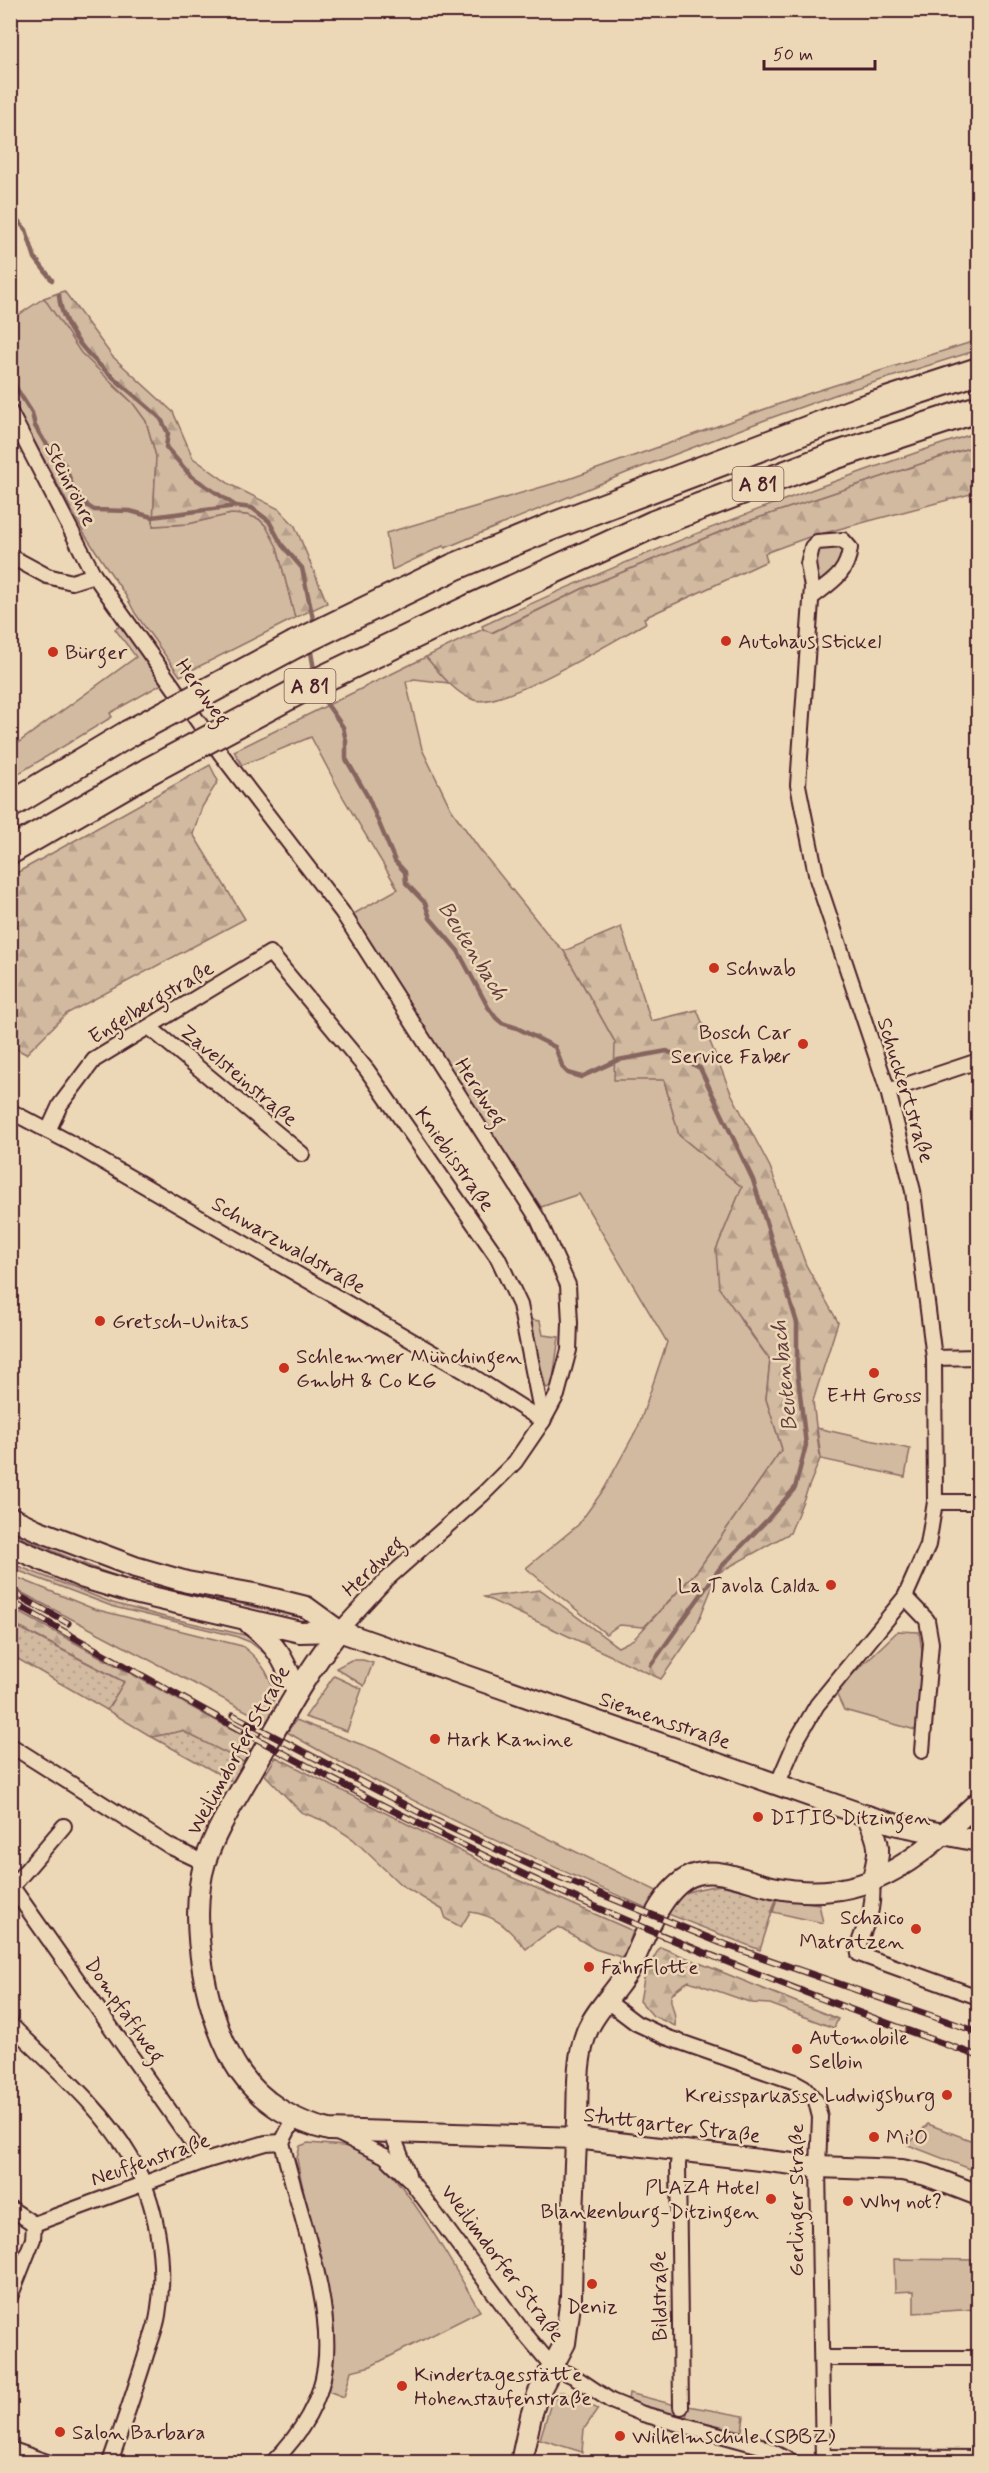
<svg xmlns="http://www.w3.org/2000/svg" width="989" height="2473" font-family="Mynerve,sans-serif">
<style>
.green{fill:#d1baa0;stroke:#8e6c66;stroke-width:1.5}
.forest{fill:url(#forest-firs);stroke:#8e6c66;stroke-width:1.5}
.garden{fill:url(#garden-dots);stroke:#8e6c66;stroke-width:1.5}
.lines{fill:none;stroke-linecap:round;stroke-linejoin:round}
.stream{stroke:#87655f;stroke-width:4.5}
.street-casing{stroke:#4a1f2b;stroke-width:18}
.secondary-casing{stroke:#4a1f2b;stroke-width:24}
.highway-casing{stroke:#4a1f2b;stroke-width:30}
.street{stroke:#ecd8b6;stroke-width:14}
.secondary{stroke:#ecd8b6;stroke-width:20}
.highway{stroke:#ecd8b6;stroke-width:26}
.rail-casing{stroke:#4a1f2b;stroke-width:7}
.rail{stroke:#ecd8b6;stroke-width:4.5;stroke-dasharray:14;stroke-linecap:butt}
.highway-bridge-casing{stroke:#4a1f2b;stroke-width:30;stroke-linecap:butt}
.highway-bridge{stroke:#ecd8b6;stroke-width:26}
.poi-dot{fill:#c8321e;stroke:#ecd8b6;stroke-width:2}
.labels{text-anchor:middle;stroke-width:5;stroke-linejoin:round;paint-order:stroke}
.shield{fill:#ecd8b6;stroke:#7b5655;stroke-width:1.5}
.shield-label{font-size:20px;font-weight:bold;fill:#4a1f2b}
.street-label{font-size:21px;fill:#4a1f2b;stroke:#ecd8b6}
.poi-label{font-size:21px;fill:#4a1f2b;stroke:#ecd8b6;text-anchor:start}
.water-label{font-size:22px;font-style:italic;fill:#643c41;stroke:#ecd8b6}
</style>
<defs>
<pattern id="forest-firs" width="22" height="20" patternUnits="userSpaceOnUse" patternTransform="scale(1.5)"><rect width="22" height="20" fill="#d1baa0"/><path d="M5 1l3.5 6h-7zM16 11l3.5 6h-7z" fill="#b59f8a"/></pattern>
<pattern id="garden-dots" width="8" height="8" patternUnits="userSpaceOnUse" patternTransform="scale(1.5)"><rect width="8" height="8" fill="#d1baa0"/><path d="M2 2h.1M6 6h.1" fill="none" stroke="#b59f8a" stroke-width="1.8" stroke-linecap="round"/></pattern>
</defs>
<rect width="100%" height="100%" fill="#ecd8b6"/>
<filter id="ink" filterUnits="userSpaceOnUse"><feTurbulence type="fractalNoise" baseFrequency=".0167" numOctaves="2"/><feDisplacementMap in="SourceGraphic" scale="12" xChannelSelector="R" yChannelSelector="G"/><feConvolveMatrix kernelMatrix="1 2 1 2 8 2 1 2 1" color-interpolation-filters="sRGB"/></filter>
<g filter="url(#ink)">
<g class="green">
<path d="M44,298l18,25 52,63 19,17 13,18 10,35 -3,70 35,-2 43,-10 16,1 12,4 7,7 11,20 18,72 -115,58 -45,-63 -9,-17 -41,-61 -74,-137v-78z"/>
<path d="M978,340v10l-138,43 -75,27 -139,53 -181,75 -2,-2 -51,24 -6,-37 183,-54 241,-86z"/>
<path d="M978,432v13l-241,80 -153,63 -93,45 -8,-4 -1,-3c161,-75 328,-139 496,-194z"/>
<path d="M843,540l5,22 -37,36 1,-51z"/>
<path d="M127,622l42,58 -59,33 2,4 -101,61v-30l125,-91 -21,-28z"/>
<path d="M426,657l23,26 -35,-4 -8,3 16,67 29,60 30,42 69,86 14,14 51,91 49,38 15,55 63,52 -26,63 25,71 29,39 -4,39 16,50 -84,121 -54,57 -25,-2 -13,9 -80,-66 52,-43 26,-36 35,-64 28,-83 -88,-148 -38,13 -191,-291 48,-27 -54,-90 -33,-62 -69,28 -8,-14z"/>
<path d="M532,1320l8,1 3,14 16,2 -7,49 -6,2 -15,-59z"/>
<path d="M817,1428l93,21 -5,28 -84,-18z"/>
<path d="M18,1536l76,32 43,15 23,6 76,10 63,14 -1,4 -61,-14 -78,-11 -68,-21 -75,-33z"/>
<path d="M10,1563l103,40 52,14 84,19 10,5 10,16 -19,-15 -15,-6 -121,-29 -95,-36 -8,-4z"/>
<path d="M11,1575l83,34 148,37c24,18 42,46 25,76l-256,-135z"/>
<path d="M898,1631l21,1 3,18 -3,81 -75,-21 -9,-19z"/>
<path d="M351,1660h12l10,3 -9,23 -28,-18z"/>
<path d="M334,1676l28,13 -15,42 -42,-14z"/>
<path d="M296,1720l80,30 118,62 167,81 -8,18c-124,-55 -249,-110 -366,-179z"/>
<path d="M777,1898l42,6 4,19 -50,-11z"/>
<path d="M928,2124l50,19v29l-70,-27z"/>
<path d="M308,2143c19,2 40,1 58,9 34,16 93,124 114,159l-109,55 -20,5 -7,26 -16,-6c21,-64 -21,-165 -31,-233l3,-12z"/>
<path d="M894,2259l84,1v49l-64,4v-22l-19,1z"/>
<path d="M559,2392h4l35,17 -14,20 -2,23 -42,-13 11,-36z"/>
<path d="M629,2393l46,12v10l-47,-14z"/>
<path d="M688,2406l56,10 -2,15 -56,-13z"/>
</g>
<g class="forest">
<path d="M64,291l48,65 61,56 20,46 38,27 48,24 16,17 32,77 -32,15 -18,-71 -11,-21 -7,-7 -12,-4 -16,-1 -43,10 -35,2 3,-70 -10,-35 -13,-18 -52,-50 -37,-55z"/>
<path d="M978,445v47l-169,45 -44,16 2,8 -123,57 2,5c-30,16 -143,86 -172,77 -20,-7 -34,-27 -48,-43l57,-28 9,4 92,-45 153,-63z"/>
<path d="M210,765l8,16 -16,26 -9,27 52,85 -179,95 -40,40 -15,-8v-170z"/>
<path d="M621,927l30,94 46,-11 34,83 39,74 36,98 32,57 -25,79 7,58 -30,74 -72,40 -24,59 -33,47 -177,-82 57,-7 77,57 16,-8 64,-69 84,-121 -16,-50 4,-39 -51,-72 -3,-38 26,-63 -63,-52 -15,-55h-50l1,-38 -51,-91z"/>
<path d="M10,1607l234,129 -4,8 13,7 -5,14 -66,-34 -30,6 -45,-27 16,-29 -112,-58z"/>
<path d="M276,1757l235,120 122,54 -9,27 -29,-9 -36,-22 -13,7 -20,15c-18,-20 -27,-33 -56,-37l-9,15 -15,-8 -3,-9 -42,-25 -48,-46 -26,-17 -26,-10 -36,-37z"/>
<path d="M660,1947l178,72 -4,9 -64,-24 -18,-1 -63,-22c-33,20 -11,19 -14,45l-22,-10 -13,-15 5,-28z"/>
</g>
<g class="garden">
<path d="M10,1623l114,59 -17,28 -96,-55z"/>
<path d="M182,1731l62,31 -11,20 -81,-45z"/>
<path d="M721,1885l55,14 -16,51 -97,-38c16,-21 32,-23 58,-27z"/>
</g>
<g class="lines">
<g class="stream">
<path d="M10,211l16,19 9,28 17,22"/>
<path d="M59,295c4,53 66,89 102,124l7,14 -2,14 25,29 45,30"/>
<path d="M10,378l22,35 3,13 9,15 21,24 8,23 15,18 6,4 36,1 22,6 84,-11 16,2 17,13 13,24 20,23 11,51 -1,8"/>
<path d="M310,647l5,28"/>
<path d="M319,688l5,12 19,27 3,14v18l22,38 27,64 10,11 1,11 19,20 5,15 28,33 30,56 8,11 6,5 15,5 38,19 8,21 5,5 13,4 37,-17 49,-9 33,17 53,112 44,143v46l9,76 -11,43 -27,31 -48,49 -69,97"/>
</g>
<defs>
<g id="street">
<path d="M10,412l84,163 127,179 121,158 196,307 30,66 2,38 -1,27 -12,45 -14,26 -28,41 -32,32 -97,86 -47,51"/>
<path d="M10,556l37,20 25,6 22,-7"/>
<path d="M149,1027l153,127"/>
<path d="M888,1091l90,-30"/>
<path d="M10,1111l59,31 397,230 77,49"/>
<path d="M48,1131l12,-26 34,-45 176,-107 97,117 131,188 22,47 23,116"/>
<path d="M934,1358l44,-1"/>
<path d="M935,1502h43"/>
<path d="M905,1597l22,23 4,23 -9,108"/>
<path d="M10,1745l161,102 34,16"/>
<path d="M777,1785l19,-44 21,-36 88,-108 23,-52 7,-43 -1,-144 -21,-167 -25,-100 -71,-212 -19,-94 14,-198 -4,-23 4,-17 5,-5 26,-2 7,8c-3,27 -19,34 -39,50"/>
<path d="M872,1882c1,12 1,23 -3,35 -3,11 -13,25 -10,37l119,43"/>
<path d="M10,1884l195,277"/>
<path d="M10,1889l54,-63"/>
<path d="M607,2001l29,22 30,14 129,45 9,5 12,14 4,16 -2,50 5,295"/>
<path d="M10,2024c41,41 90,81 120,132 27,45 37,107 28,159 -2,14 -9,29 -13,43 -11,35 -23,70 -35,104"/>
<path d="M391,2131l17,43"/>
<path d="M337,2133l48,23 26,25 110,148 31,37 23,11 36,24 32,13 118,32 31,16"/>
<path d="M680,2150l-2,14 3,243"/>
<path d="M10,2208l24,16"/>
<path d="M34,2224l171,-63 61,-18 16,-1"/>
<path d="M10,2297l23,-58 1,-15"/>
<path d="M822,2358h156"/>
<path d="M10,2449l37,13"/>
<path d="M823,2457l155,1"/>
<path d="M273,2462c25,-25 47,-58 52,-95 9,-67 -28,-158 -43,-225l12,-23"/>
</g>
<g id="secondary">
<path d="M10,1517l27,13 98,37 52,15 67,12 52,13 33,24 528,185 31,9 80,16"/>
<path d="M10,1546l74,32 46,14 170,40 39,-1"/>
<path d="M250,1624c28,22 34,36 47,68"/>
<path d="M339,1631c-34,43 -59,91 -86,138 -17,30 -37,60 -48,93 -18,59 1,160 35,210 21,30 54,50 89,58l247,8 242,29 84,3 24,5 52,20"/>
<path d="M867,1816c15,30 13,35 5,66"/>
<path d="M521,2462l10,-46 7,-22 27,-51 6,-46c1,-59 3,-117 6,-176 1,-29 -1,-62 10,-90 11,-26 36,-45 47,-71 12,-27 31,-78 63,-86 25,-6 51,8 75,13 93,19 143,-25 206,-85"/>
</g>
<g id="highway">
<path d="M473,607l181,-83 180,-68 144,-47"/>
<path d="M296,644l158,-77 99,-41 309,-117 116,-38"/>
<path d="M10,805l118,-71"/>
<path d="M10,851l139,-80"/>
</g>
</defs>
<use href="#street" class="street-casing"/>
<use href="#secondary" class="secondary-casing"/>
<use href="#highway" class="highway-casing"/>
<use href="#street" class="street"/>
<use href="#secondary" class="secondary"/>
<use href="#highway" class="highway"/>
<defs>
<g id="rail">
<path d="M10,1591l58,32"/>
<path d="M10,1601c178,101 357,202 543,287 139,63 282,117 425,168"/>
<path d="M233,1715l203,106 99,46 186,76 257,89"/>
</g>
</defs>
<use href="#rail" class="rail-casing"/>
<use href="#rail" class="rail"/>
<defs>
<g id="highway-bridge">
<path d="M128,734l168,-90"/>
<path d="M149,771l157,-84 167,-80"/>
</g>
</defs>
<use href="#highway-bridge" class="highway-bridge-casing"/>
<use href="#highway-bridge" class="highway-bridge"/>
</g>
</g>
<g class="poi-dot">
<circle cx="726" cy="641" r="6"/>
<circle cx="53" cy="652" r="6"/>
<circle cx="714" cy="968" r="6"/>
<circle cx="803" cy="1044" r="6"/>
<circle cx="100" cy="1321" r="6"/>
<circle cx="284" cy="1368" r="6"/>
<circle cx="874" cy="1373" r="6"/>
<circle cx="831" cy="1585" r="6"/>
<circle cx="435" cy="1739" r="6"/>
<circle cx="758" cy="1817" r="6"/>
<circle cx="916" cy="1929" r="6"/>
<circle cx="589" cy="1967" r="6"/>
<circle cx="797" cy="2049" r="6"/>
<circle cx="947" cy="2095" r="6"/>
<circle cx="874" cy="2137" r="6"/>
<circle cx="771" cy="2199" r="6"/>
<circle cx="848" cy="2201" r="6"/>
<circle cx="592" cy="2284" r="6"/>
<circle cx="402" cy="2386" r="6"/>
<circle cx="60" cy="2432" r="6"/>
<circle cx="620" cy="2436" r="6"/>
</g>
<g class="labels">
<g class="shield">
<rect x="732.5" y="467" width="51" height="34" rx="4.5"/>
<rect x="284.5" y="669" width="51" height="34" rx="4.5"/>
</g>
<g class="shield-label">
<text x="758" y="491">A 81</text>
<text x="310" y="693">A 81</text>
</g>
<g class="street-label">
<text transform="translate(71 484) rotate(63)" y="7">Steinröhre</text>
<text transform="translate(203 692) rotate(54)" y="7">Herdweg</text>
<text transform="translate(151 1002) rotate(-31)" y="7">Engelbergstraße</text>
<text transform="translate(239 1075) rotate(40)" y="7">Zavelsteinstraße</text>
<text transform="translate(906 1090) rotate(73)" y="7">Schuckertstraße</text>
<text transform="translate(481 1092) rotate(57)" y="7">Herdweg</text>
<text transform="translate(455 1159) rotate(55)" y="7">Kniebisstraße</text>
<text transform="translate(289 1245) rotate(30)" y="7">Schwarzwaldstraße</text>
<text transform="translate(373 1566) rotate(-44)" y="7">Herdweg</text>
<text transform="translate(665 1720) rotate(19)" y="7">Siemensstraße</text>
<text transform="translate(238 1750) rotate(-61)" y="7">Weilimdorfer Straße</text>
<text transform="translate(125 2010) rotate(55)" y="7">Dompfaffweg</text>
<text transform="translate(672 2125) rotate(7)" y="7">Stuttgarter Straße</text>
<text transform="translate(150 2159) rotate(-19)" y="7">Neuffenstraße</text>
<text transform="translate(796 2200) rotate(-90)" y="7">Gerlinger Straße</text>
<text transform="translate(503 2263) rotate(53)" y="7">Weilimdorfer Straße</text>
<text transform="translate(659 2296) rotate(-91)" y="7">Bildstraße</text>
</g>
<g class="poi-label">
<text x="738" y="648">Autohaus Stickel</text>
<text x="65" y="659">Bürger</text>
<text x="726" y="975">Schwab</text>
<text x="791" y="1039" text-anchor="end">Bosch Car<tspan x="791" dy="24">Service Faber</tspan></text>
<text x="112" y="1328">Gretsch-Unitas</text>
<text x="296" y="1363">Schlemmer Münchingen<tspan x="296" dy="24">GmbH &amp; Co KG</tspan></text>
<text x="874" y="1402" text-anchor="middle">E+H Gross</text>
<text x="819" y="1592" text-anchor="end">La Tavola Calda</text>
<text x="447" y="1746">Hark Kamine</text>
<text x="770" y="1824">DITIB Ditzingen</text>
<text x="904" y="1924" text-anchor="end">Schaico<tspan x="904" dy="24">Matratzen</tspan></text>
<text x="601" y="1974">FahrFlotte</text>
<text x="809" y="2044">Automobile<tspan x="809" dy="24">Selbin</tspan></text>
<text x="935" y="2102" text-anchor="end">Kreissparkasse Ludwigsburg</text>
<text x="886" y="2144">Mi’O</text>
<text x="759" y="2194" text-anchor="end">PLAZA Hotel<tspan x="759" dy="24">Blankenburg-Ditzingen</tspan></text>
<text x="860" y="2208">Why not?</text>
<text x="592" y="2313" text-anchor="middle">Deniz</text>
<text x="414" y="2381">Kindertagesstätte<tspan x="414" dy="24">Hohenstaufenstraße</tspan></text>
<text x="72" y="2439">Salon Barbara</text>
<text x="632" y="2443">Wilhelmschule (SBBZ)</text>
</g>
<g class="water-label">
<text transform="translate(474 950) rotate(58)" y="8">Beutenbach</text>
<text transform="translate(783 1376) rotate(-96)" y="8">Beutenbach</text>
</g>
</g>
<rect width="989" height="2473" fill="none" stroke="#ecd8b6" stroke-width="36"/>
<rect x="18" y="18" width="953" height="2437" fill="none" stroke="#4a1f2b" stroke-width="2" filter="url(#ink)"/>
<path d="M764 60v9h111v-9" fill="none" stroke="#4a1f2b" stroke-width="3"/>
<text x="773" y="60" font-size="18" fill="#4a1f2b" stroke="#ecd8b6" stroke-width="4.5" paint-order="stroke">50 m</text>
</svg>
